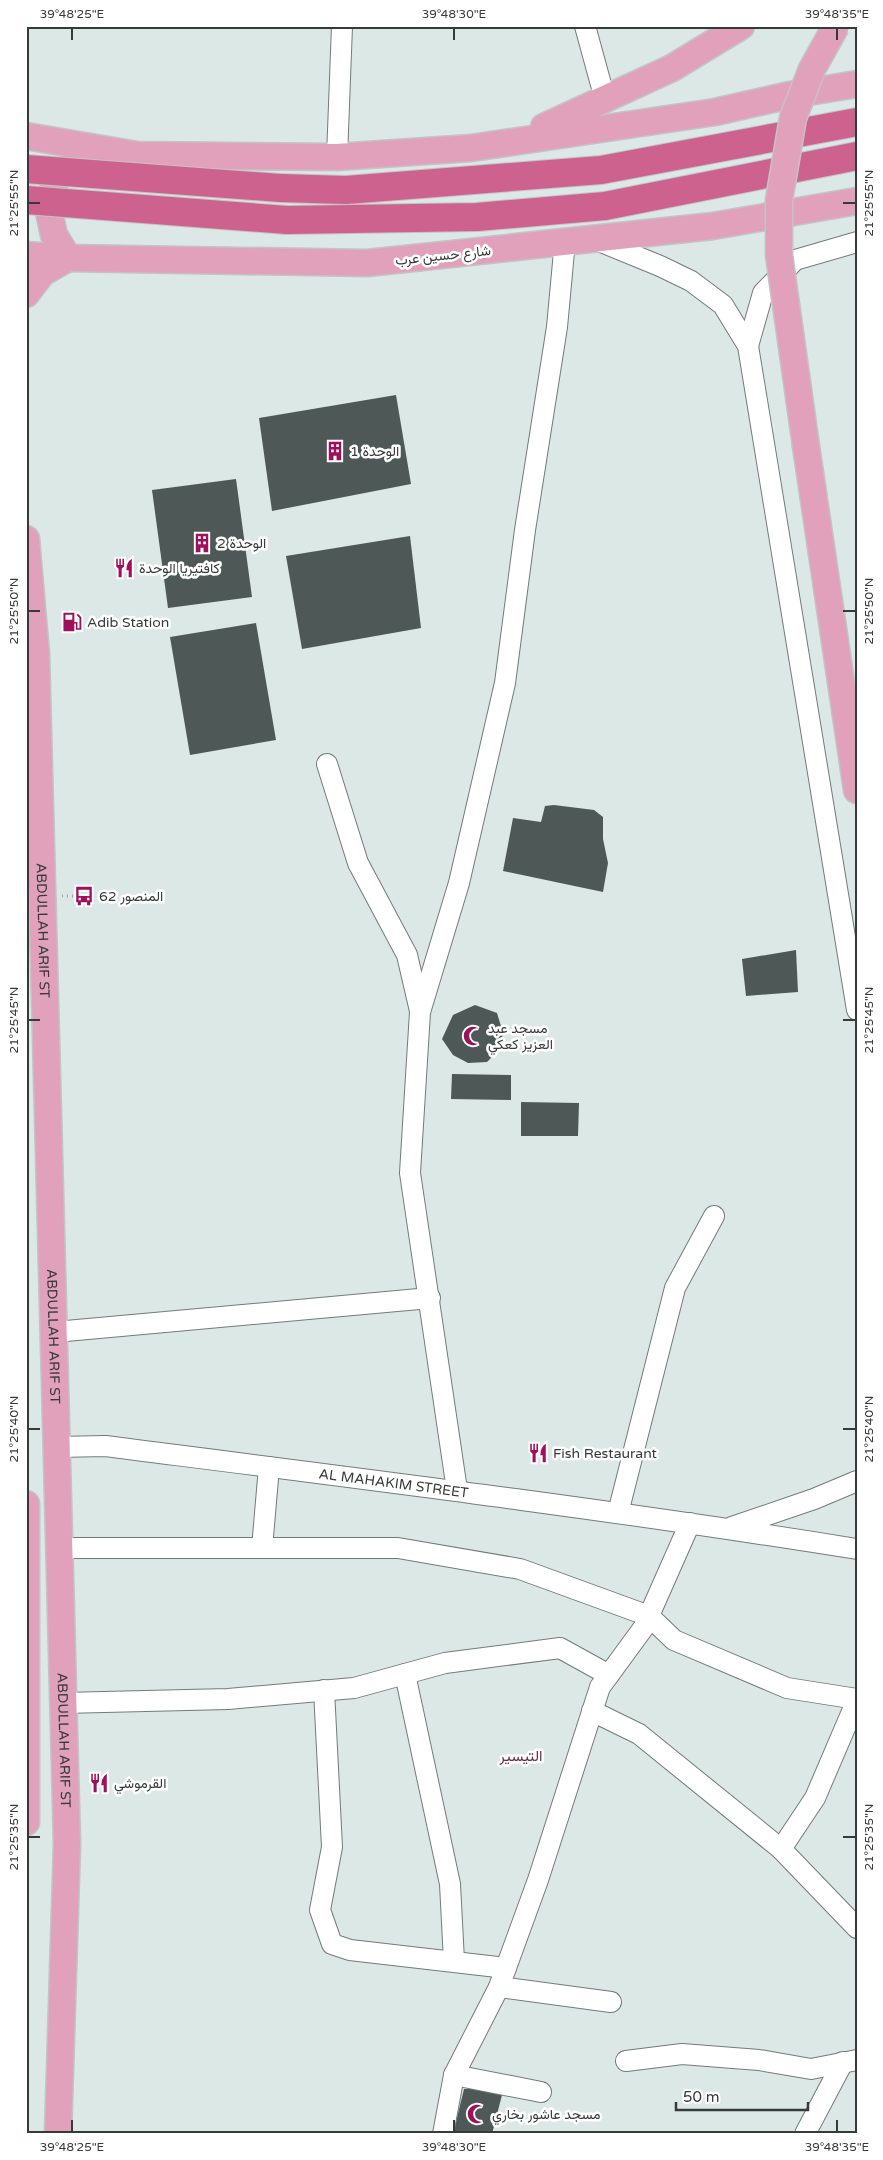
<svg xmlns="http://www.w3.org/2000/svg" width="883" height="2160" font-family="'Varela Round',Vazirmatn,sans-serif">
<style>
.building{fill:#4e5856}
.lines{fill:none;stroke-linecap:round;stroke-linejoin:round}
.minor-casing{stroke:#717c7a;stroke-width:22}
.major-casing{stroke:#c3c4c4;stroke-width:29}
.highway-casing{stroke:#c3c4c4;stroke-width:30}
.path{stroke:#9fa8a6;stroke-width:3;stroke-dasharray:1 4;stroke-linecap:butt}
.minor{stroke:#fff;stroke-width:20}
.major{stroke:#e1a1bb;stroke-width:26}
.highway{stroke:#cd628e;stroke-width:28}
.major-bridge-casing{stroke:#c3c4c4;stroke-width:29;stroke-linecap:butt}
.highway-bridge-casing{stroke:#c3c4c4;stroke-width:30;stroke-linecap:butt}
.major-bridge{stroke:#e1a1bb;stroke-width:26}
.highway-bridge{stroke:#cd628e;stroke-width:28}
.ticks{fill:none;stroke:#363a39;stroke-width:2}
.labels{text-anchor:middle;stroke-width:5;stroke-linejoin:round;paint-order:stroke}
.street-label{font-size:14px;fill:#363a39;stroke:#fff}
.poi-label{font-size:14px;fill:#363a39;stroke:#fff;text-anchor:start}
.neighbourhood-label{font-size:15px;fill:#6c2946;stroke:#fff}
.neatline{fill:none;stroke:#363a39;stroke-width:2}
.ticks-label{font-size:12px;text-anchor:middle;fill:#363a39}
</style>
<rect width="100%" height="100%" fill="#dce8e6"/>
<g class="building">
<path d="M396,395l15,89 -139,27 -13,-93z"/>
<path d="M236,479l16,118 -84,11 -16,-118z"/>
<path d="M410,536l11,92 -119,21 -16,-93z"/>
<path d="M256,623l20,117 -86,15 -20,-118z"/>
<path d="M554,805l40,5 9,7v22l5,24 -5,29 -100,-21 10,-53 28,4 4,-16z"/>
<path d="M796,950l2,42 -52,4 -4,-37z"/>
<path d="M475,1005l22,8 6,20 -3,16 -13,13 -19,1 -15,-8 -11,-16 11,-24z"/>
<path d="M452,1074l59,1v25l-60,-1z"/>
<path d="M521,1102l58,1 -1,33h-57z"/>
<path d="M484,2086l18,9 -10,39h-39l11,-45h11z"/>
</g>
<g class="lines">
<defs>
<g id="minor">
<path d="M585,26l20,73"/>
<path d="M337,157l5,-131"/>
<path d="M594,239l66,27 31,15 32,24 25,41 109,664"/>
<path d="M748,346l15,-53 32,-33 62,-18"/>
<path d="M327,764l31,99 49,92 13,56"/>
<path d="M55,1332l375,-34"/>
<path id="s1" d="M57,1447l48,-1c251,32 502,63 752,103"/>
<path d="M457,1490l-47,-317 10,-161 39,-129 46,-200 20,-153 32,-203 8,-86"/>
<path d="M618,1513l57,-225 39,-72"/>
<path d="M732,1527l82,-28 43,-18"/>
<path d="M60,1548h338l122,21 129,47 25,24 113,48 70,11"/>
<path d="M262,1548l7,-81"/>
<path d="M405,1674l45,210 4,77"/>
<path d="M324,1690l8,157 -12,63 12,34 18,6 156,18"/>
<path d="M63,1703l165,-4 126,-11 91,-25 115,-15 49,27"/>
<path d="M592,1711l47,23 142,115 76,79"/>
<path d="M781,1849l34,-51 42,-98"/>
<path d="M499,1987l112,15"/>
<path d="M626,2061l56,-7 77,6 52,9 46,-9"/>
<path d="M454,2075l87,17"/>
<path d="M443,2134l11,-59 45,-88 39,-107 62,-193 44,-60 46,-104"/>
<path d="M805,2134l38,-72"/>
</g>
<g id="major">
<path d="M544,127l128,-59 69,-42"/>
<path d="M26,136l111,19 200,2 134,-9 244,-36 75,-17 67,-11"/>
<path d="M26,255l42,3 299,5 346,-37 144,-25"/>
<path d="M68,258l-14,-23 -6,-28 8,-29 12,-10 12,-4"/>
<path d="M26,294l16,-21 26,-15"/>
<path d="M806,446l51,344"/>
<path id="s2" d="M26,539l10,115 31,1190 -9,290"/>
<path d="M26,1504v318"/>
</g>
<g id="highway">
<path d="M280,188l66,2 255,-20 256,-48"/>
<path d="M287,220l190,-3 128,-11 252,-50"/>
</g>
</defs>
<use href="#minor" class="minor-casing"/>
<use href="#major" class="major-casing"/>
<use href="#highway" class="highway-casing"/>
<path class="path" d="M62,896h22"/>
<use href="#minor" class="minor"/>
<use href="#major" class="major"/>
<use href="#highway" class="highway"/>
<defs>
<path id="major-bridge" d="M806,446l-27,-191v-55l14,-82 19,-49 24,-43"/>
<g id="highway-bridge">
<path d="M26,169l254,19"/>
<path d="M26,200l261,20"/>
</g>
</defs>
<use href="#major-bridge" class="major-bridge-casing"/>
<use href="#highway-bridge" class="highway-bridge-casing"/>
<use href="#major-bridge" class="major-bridge"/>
<use href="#highway-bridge" class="highway-bridge"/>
</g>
<path class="ticks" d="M72,28v12M454,28v12M837,28v12M28,203h12M843,203h13M28,611h12M843,611h13M28,1020h12M843,1020h13M28,1429h12M843,1429h13M28,1837h12M843,1837h13M72,2120v12M454,2120v12M837,2120v12"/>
<defs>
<symbol id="building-bare" viewBox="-9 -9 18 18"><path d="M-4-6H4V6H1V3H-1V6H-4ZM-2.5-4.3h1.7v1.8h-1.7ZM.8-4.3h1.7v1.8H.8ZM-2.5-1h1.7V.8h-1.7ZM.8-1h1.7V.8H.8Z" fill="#9e105c" stroke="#fff" stroke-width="2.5" paint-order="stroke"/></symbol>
<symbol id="restaurant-bare" viewBox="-9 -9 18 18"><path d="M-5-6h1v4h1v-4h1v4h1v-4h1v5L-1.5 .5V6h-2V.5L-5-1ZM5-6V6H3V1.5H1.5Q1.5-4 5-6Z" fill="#9e105c" stroke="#fff" stroke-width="2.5" paint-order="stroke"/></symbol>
<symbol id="fuel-bare" viewBox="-9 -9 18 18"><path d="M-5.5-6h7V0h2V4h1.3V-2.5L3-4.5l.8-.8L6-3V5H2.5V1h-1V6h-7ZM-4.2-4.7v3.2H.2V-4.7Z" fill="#9e105c" stroke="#fff" stroke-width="2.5" paint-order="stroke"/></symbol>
<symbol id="bus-bare" viewBox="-9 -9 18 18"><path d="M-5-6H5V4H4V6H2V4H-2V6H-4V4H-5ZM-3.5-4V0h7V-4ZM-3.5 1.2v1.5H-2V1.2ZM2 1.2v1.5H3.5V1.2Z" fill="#9e105c" stroke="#fff" stroke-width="2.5" paint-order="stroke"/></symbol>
<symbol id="mosque-bare" viewBox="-9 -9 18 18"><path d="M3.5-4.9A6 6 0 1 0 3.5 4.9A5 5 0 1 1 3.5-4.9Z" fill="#9e105c" stroke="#fff" stroke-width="2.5" paint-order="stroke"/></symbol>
</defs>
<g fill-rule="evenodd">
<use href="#building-bare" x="321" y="437" width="28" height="28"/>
<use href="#building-bare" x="188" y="529" width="28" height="28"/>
<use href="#restaurant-bare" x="110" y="554" width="28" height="28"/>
<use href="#fuel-bare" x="58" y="608" width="28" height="28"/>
<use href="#bus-bare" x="70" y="882" width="28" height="28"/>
<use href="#mosque-bare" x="459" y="1022" width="28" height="28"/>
<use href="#restaurant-bare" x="524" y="1439" width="28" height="28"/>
<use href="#restaurant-bare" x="85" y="1769" width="28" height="28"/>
<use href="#mosque-bare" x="463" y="2100" width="28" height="28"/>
</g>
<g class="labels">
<g class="street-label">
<text transform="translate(443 255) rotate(-6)" y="5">شارع حسين عرب</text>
<text dy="5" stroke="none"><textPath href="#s2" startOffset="392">ABDULLAH ARIF ST</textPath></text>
<text dy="5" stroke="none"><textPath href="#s2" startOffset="798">ABDULLAH ARIF ST</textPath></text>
<text dy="5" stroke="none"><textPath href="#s1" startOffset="339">AL MAHAKIM STREET</textPath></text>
<text dy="5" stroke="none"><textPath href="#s2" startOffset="1202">ABDULLAH ARIF ST</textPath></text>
</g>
<g class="poi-label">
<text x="350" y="456">الوحدة 1</text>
<text x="217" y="548">الوحدة 2</text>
<text x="139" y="573">كافتيريا الوحدة</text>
<text x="87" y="627">Adib Station</text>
<text x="99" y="901">المنصور 62</text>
<text x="488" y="1033">مسجد عبد<tspan x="488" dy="16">العزيز كعكي</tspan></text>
<text x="553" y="1458">Fish Restaurant</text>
<text x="114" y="1788">القرموشي</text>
<text x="492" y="2119">مسجد عاشور بخاري</text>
</g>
<g class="neighbourhood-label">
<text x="521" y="1761">التيسير</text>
</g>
</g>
<rect width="883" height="2160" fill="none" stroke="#ffffff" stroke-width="55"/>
<path d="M676 2102v8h132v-8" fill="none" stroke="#363a39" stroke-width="2.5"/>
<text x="683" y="2102" font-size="15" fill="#363a39" stroke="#ffffff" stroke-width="4" paint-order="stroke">50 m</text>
<rect x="28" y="28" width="828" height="2104" class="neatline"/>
<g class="ticks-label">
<text x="72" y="18">39°48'25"E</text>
<text x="454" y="18">39°48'30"E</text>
<text x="837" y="18">39°48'35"E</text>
<text transform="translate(14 203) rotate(-90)" y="4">21°25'55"N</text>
<text transform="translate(869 203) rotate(-90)" y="4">21°25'55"N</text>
<text transform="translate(14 611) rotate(-90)" y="4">21°25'50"N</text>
<text transform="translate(869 611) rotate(-90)" y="4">21°25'50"N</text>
<text transform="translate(14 1020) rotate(-90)" y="4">21°25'45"N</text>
<text transform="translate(869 1020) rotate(-90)" y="4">21°25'45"N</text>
<text transform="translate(14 1429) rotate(-90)" y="4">21°25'40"N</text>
<text transform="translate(869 1429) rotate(-90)" y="4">21°25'40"N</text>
<text transform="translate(14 1837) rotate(-90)" y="4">21°25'35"N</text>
<text transform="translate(869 1837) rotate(-90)" y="4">21°25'35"N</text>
<text x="72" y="2151">39°48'25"E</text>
<text x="454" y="2151">39°48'30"E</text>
<text x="837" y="2151">39°48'35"E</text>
</g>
</svg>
